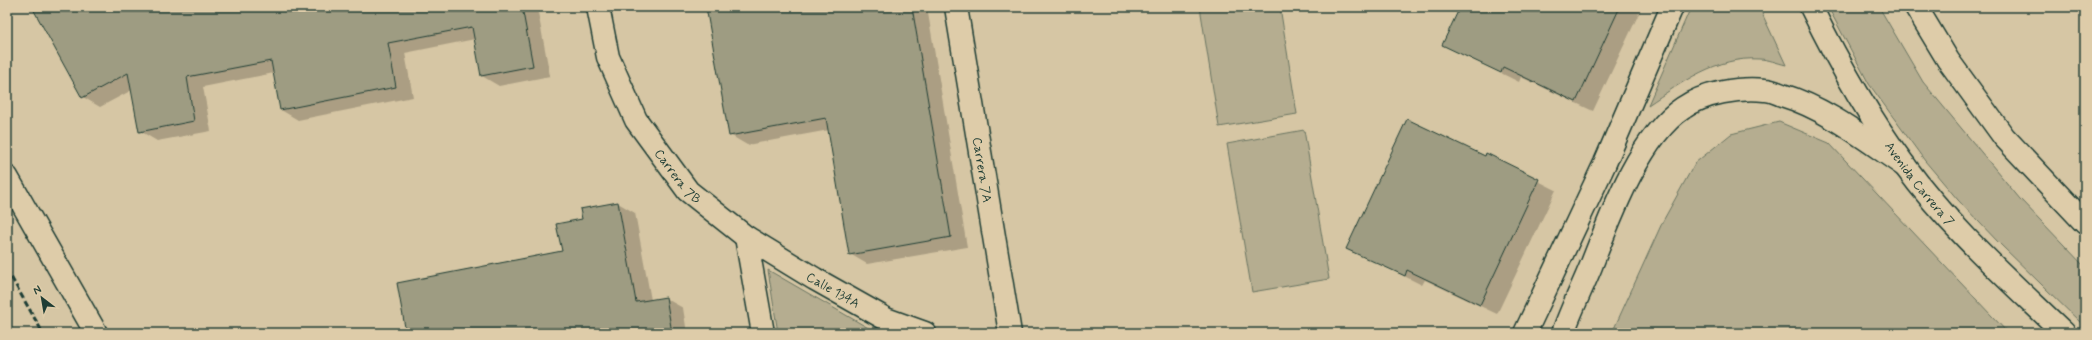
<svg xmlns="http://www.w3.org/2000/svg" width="2092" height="340" font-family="Mynerve,sans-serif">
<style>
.green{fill:#b5ad90;stroke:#6a7562}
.shadow{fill:#0003}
.building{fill:#9e9c82;stroke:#1f3d34}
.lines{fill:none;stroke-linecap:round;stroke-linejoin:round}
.minor-casing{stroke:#1f3d34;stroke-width:25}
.primary-casing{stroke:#1f3d34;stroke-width:25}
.minor{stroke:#decca9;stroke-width:22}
.primary{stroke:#decca9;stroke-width:22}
.rail{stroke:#1f3d34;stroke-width:3;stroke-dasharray:6 3;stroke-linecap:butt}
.labels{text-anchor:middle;stroke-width:3.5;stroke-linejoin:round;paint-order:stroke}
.street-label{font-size:13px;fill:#1f3d34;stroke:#decca9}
</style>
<rect width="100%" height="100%" fill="#d6c6a4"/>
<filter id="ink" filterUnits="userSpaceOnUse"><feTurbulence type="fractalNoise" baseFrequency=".025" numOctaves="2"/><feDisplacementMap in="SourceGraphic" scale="8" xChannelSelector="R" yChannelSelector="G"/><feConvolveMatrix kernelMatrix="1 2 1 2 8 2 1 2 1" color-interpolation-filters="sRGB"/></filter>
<g filter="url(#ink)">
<g class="green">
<path d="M1200,7h80l17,107 -78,13z"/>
<path d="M1691,7h68l27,58c-9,-2 -18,-6 -27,-6 -42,-3 -78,24 -111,46z"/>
<path d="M1828,7h51l44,75 97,117 65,68v60l-86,-84 -41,-43 -33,-39 -56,-77z"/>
<path d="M1779,122l50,21 179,190h-396l51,-112 32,-58 36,-29z"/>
<path d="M1304,130l25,149 -77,13 -25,-148z"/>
<path d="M768,270l109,63h-99z"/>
</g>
<g class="shadow">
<path d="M33,7h504l13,69 -51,10 -17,-10 -7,-37 -70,14 8,44 -115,23 -17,-10 -7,-37 -71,14 8,44 -54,10 -17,-10 -8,-41 -32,17 -17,-10z"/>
<path d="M707,7h220l40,240 -100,17 -17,-10 -21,-124 -82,15 -17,-10z"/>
<path d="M1461,7h181l-49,104 -72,-34 -2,5 -75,-37z"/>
<path d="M1487,155l69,35 -59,124 -72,-34 -3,5 -74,-37z"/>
<path d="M618,203l17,10 16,87 14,-2 18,10 4,25h-280l156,-81 20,-32z"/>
</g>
<g class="building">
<path d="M32,7h490l11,59 -52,10 -9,-49 -84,16 8,44 -116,23 -9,-49 -84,16 7,44 -55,11 -11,-59 -46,25z"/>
<path d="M706,7h206l39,230 -102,18 -23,-137 -97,18z"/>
<path d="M1460,7h160l-44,95 -73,-35 -2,6 -59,-28z"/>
<path d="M1407,119l78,37 1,-3 53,26 -59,126 -73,-35 -2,6 -59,-27z"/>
<path d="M618,202l18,100 30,-5 6,36h-266l-9,-50 165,-32 -6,-27 26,-5 -2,-10z"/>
</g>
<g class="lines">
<defs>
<g id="minor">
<path id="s1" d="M598,7l10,50 28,63 52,71 58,46 69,42 71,40 39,14"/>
<path id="s2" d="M956,7l54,326"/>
<path d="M746,237l17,96"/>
</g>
<g id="primary">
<path id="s3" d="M1811,7c27,55 58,110 94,159 45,62 104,114 159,167"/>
<path d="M1916,7l32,53 56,77 81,86"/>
<path d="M7,177l89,156"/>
<path d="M1525,333l80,-170 67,-156"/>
<path d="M1563,333c8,-23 19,-45 28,-67 19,-48 48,-129 92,-158 21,-15 57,-21 82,-18 6,0 12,3 17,5 46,14 84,45 123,71"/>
</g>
</defs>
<use href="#minor" class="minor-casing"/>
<use href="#primary" class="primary-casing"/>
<use href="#minor" class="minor"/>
<use href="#primary" class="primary"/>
<path class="rail" d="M7,270l36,63"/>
</g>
</g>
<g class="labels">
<g class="street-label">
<text dy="5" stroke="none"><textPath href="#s2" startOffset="165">Carrera 7A</textPath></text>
<text dy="5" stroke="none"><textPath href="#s1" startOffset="190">Carrera 7B</textPath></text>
<text dy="5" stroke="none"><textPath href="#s3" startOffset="208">Avenida Carrera 7</textPath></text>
<text dy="5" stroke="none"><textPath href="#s1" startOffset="384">Calle 134A</textPath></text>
</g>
</g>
<rect width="2092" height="340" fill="none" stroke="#decca9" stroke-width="24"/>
<rect x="12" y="12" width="2068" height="316" fill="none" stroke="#1f3d34" stroke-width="1.5" filter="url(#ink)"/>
<g transform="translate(42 298) rotate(329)" stroke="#decca9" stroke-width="3" paint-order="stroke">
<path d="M0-3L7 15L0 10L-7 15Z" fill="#1f3d34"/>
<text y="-6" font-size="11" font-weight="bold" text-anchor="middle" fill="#1f3d34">N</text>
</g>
</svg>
